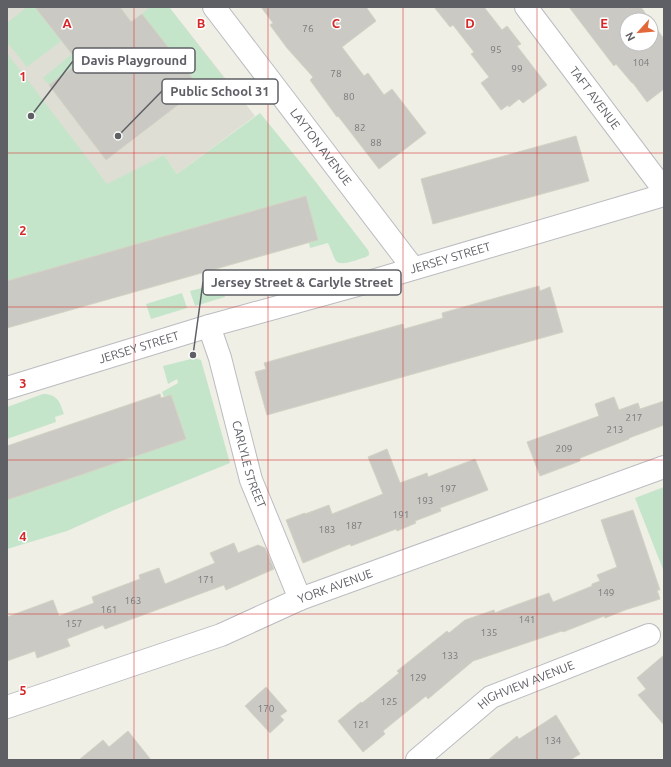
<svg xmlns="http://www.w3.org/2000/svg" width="671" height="767" font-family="Ubuntu,sans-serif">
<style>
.education{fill:#dfded4}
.green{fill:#c4e5ca}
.building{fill:#cbc9c3;stroke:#d4d2c4}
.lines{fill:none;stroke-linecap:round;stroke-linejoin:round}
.minor-casing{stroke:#bbbcc1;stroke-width:24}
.minor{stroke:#fff;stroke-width:22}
.grid{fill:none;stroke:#d62828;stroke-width:1;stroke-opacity:0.55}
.labels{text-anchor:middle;stroke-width:3;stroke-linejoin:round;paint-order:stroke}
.number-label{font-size:10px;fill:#797a7d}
.street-label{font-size:12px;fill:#5e6066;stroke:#fff}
.grid-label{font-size:13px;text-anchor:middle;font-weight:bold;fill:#d62828;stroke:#fff;stroke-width:3;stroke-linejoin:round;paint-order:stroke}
.leader{fill:none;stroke:#5e6066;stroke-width:1.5}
.callout-dot{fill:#5e6066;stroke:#fff;stroke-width:1.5}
.callout{fill:#fff;stroke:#5e6066;stroke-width:1.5}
.callout-label{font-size:13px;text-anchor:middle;font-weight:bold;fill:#5e6066}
</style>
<rect width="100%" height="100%" fill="#efefe6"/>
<path class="education" d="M7,7h162l86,109 -78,58 -13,-19 -57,30 -4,-6 -96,72z"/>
<g class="green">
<path d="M27,7h8l26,34 -34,26 -20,-25v-19z"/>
<path d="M150,7h19l54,70 -20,15 -61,-78z"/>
<path d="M7,53l100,131 57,-29 13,19 83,-61 45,55 63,82 1,3v2l-3,2c-7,2 -25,10 -30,4 -3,-5 -5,-12 -8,-18l-18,5 -1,-5 9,-3 -12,-44 -299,85z"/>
<path d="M72,54l7,9 -30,22 -6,-7z"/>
<path d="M220,282l5,15 -30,9 -5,-15 12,-3 1,4 7,-2 -1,-5z"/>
<path d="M182,293l5,15 -36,11 -5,-15z"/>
<path d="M195,358l6,2 29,103 -116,47 -47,21 -60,18v-49l179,-61 -15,-44 -7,2 -2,-5 16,-9 -1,-4 -9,5 -5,-18z"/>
<path d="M43,394c15,0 17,9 21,20l-9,3 1,5 -49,17v-32z"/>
<path d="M664,487v85l-29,-74z"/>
</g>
<g class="building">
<path d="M35,7h85l11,15 11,-8 58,74 -94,72 -57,-75 30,-22z"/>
<path d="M261,7h105l10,14 -34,26 22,29 4,-3 16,22 8,-6 34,44 -47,36 -41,-53 -1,1 -27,-37 3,-3 -26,-29 -17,-23 3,-2z"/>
<path d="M434,7h50l18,23 5,-4 14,18 -4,2 30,39 -24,18 -4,-4 -10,8 -1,-2 -7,5 -20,-27 8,-6 -18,-23 3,-2 -21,-27 -3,2z"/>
<path d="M569,7h72l9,13h-23v24h24v-23l13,18v50l-17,13 -14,-19h-1l-16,-19 -2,2z"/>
<path d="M576,136l13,45 -156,43 -12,-45z"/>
<path d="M306,196l12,44 -311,88v-47z"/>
<path d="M539,286l1,5 10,-4 13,45 -296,83 -12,-43 11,-3 -2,-6 139,-39 1,5 39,-11 -1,-5z"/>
<path d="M160,394l1,4 10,-3 15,44 -179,61v-54z"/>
<path d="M614,397l5,13 19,-7 2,6 24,-8v24l-35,13v1l-49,19v3l-40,15 -13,-34 72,-26 -4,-12z"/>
<path d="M387,449l13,34 27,-10 1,4 47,-18 13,31 -48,18 1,3 -26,10 1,2 -19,8 -1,-2 -45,17 -1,-2 -47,19 -17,-43 19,-7v1l24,-9 3,9 51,-20 -15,-37z"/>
<path d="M633,510l27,80h-3l3,9 -35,11 -20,8 -1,-2 -41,16 -1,-1 -89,30 -45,38 -2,-3 -43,35 2,3 -22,18 -25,-31 23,-19 1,1 37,-30 -2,-2 50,-40 2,2 16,-13 29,-10 1,3 7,-3 47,-17 4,9 39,-16v-2l8,-3 -3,-6 20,-8 -16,-47z"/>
<path d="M234,543l4,10 20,-8 7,3 9,21 -48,21 -2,-5 -119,44 -2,-4 -36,14 3,7 -33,12 -2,-7 -28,10v-44l46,-17 6,16 35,-13 -2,-6 48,-18 -1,-4 20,-7 6,16 50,-21 -5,-10z"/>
<path d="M664,655v70l-26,-30 8,-6 -9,-11z"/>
<path d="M266,687l21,24 -7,5 4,4 -14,13 -25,-27z"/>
<path d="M556,715l24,39 -10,6h-82l29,-24 2,3z"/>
<path d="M128,731l23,29h-72l24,-20 6,7z"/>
</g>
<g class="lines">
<defs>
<g id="minor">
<path id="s1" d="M214,7l199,261"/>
<path id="s2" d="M526,7l138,183"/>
<path id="s3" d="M209,326l11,32 31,122 49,119"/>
<path id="s4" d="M7,388l202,-62 163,-45 292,-86"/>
<path id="s5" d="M7,707l214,-72 79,-36 364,-132"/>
<path id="s6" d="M417,760l74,-63 158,-62"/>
</g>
</defs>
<use href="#minor" class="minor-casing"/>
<use href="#minor" class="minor"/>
</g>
<path class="grid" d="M134,7v753M268,7v753M403,7v753M537,7v753M7,153h657M7,307h657M7,460h657M7,614h657"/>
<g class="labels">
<g class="number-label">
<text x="308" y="32">76</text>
<text x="496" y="53">95</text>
<text x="641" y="66">104</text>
<text x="517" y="72">99</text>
<text x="336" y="77">78</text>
<text x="349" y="100">80</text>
<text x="360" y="131">82</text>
<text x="376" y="146">88</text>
<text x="634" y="421">217</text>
<text x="615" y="433">213</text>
<text x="564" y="452">209</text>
<text x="448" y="492">197</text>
<text x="425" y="504">193</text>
<text x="401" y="518">191</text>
<text x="354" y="529">187</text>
<text x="327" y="533">183</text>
<text x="206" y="583">171</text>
<text x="606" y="596">149</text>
<text x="133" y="604">163</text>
<text x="109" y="613">161</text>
<text x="527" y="623">141</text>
<text x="74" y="627">157</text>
<text x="489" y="636">135</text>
<text x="450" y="659">133</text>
<text x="418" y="681">129</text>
<text x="389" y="705">125</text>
<text x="266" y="712">170</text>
<text x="361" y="728">121</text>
<text x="553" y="744">134</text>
</g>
<g class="street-label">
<text dy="4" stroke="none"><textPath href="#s2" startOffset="114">TAFT AVENUE</textPath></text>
<text dy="4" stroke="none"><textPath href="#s1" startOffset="176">LAYTON AVENUE</textPath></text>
<text dy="4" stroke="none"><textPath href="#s4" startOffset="462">JERSEY STREET</textPath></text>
<text dy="4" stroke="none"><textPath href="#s4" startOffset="138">JERSEY STREET</textPath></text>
<text dy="4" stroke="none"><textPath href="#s3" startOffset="144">CARLYLE STREET</textPath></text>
<text dy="4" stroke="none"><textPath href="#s5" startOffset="350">YORK AVENUE</textPath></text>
<text dy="4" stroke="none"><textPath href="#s6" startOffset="134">HIGHVIEW AVENUE</textPath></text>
</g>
</g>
<g class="grid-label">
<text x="67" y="28">A</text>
<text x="201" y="28">B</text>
<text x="336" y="28">C</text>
<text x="470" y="28">D</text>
<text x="604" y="28">E</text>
<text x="23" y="81">1</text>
<text x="23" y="235">2</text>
<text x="23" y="388">3</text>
<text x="23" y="541">4</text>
<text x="23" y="695">5</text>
</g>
<path class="leader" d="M31 116L73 61M118 136L162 91M193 355L203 282"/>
<g class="callout-dot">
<circle cx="31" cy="116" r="4"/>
<circle cx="118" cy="136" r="4"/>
<circle cx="193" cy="355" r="4"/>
</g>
<g class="callout">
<rect x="73" y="48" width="122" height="25" rx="4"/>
<rect x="162" y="79" width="116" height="25" rx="4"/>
<rect x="203" y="270" width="198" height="25" rx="4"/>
</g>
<g class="callout-label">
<text x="134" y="65">Davis Playground</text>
<text x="220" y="96">Public School 31</text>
<text x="302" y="287">Jersey Street &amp; Carlyle Street</text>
</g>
<rect width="671" height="767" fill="none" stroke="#5e6066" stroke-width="16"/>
<g transform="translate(639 32) rotate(243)"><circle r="19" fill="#ffffff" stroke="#bfbfc2"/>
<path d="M0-3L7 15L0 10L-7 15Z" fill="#e26739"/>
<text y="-6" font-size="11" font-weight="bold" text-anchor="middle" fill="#5e6066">N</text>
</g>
</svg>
